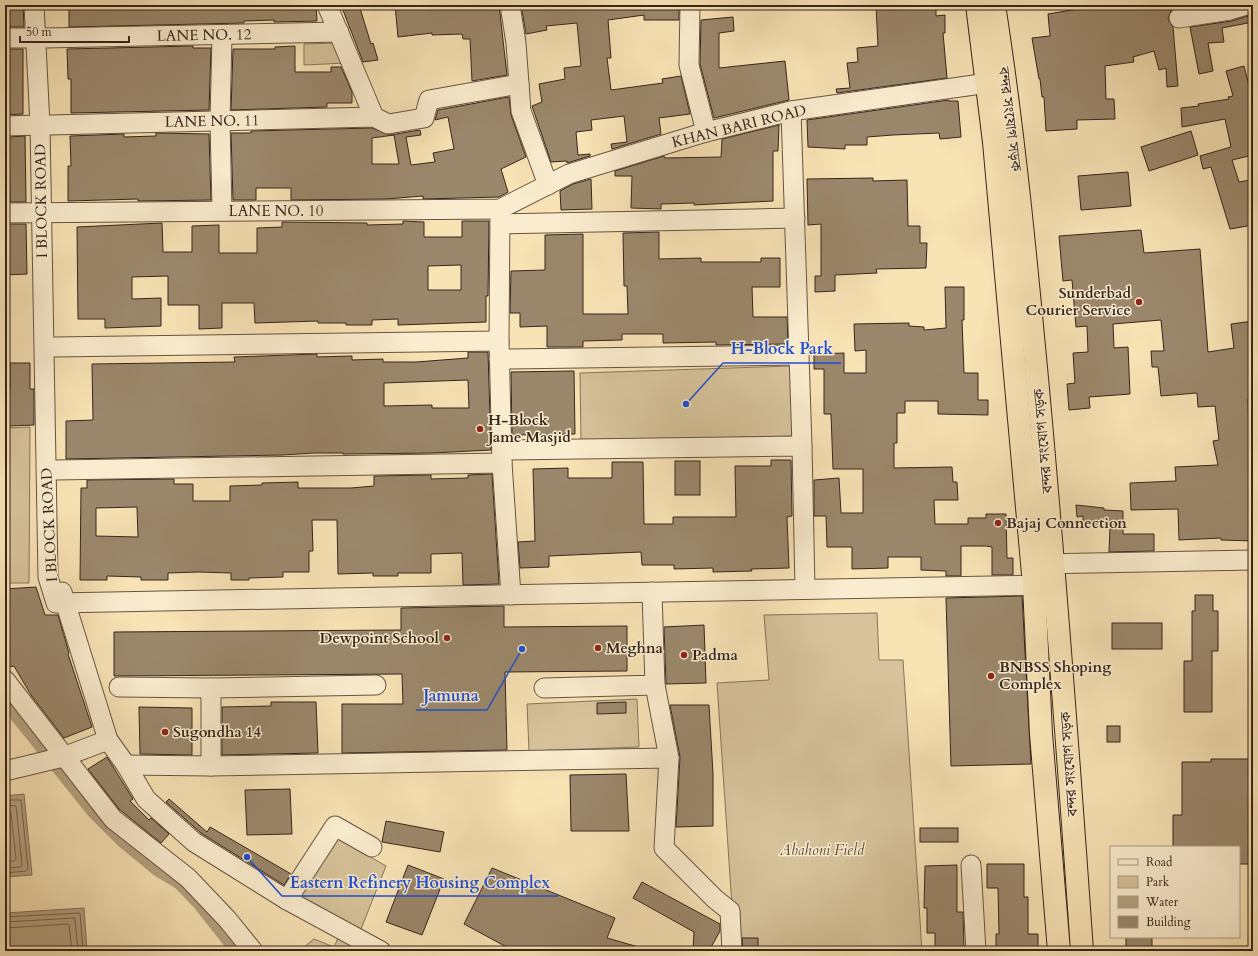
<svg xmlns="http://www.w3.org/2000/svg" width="1258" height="956" font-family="Cardo,'Noto Serif Bengali',serif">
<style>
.green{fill:#d7c39b;stroke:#86745c}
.water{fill:#b6a281;stroke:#837059}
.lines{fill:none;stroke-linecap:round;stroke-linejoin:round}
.shore{stroke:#76644e;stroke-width:1}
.canal{stroke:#b6a281;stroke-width:15}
.building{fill:#9b886c;stroke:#36251c;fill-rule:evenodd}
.minor-casing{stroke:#665442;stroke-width:21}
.highway-casing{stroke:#36251c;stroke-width:24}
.minor{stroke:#faedcf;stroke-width:19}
.highway{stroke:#f8e3b5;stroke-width:22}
.poi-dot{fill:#8f2418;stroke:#faedcf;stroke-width:1.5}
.labels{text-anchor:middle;stroke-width:3;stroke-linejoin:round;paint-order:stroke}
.street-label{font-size:15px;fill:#36251c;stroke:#faedcf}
.poi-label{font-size:15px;font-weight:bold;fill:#36251c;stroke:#faedcf;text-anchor:start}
.park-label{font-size:15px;font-style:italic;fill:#5e4c3c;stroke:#faedcf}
.leader{fill:none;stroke:#1d4ed8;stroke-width:1.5}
.callout-dot{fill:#1d4ed8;stroke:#faedcf;stroke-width:1.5}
.callout-label{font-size:16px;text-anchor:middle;font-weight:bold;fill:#1d4ed8;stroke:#faedcf;stroke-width:3;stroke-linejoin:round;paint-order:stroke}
</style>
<rect width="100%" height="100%" fill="#f8e3b5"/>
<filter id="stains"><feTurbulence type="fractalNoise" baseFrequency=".005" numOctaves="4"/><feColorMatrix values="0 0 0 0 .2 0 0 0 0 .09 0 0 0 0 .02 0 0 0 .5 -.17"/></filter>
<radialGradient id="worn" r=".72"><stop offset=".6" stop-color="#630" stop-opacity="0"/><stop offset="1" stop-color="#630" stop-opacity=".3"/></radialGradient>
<g class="green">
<path d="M338,43l9,20 -43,2v-21z"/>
<path d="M791,366l2,70 -212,5 -1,-68z"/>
<path d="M30,427l-1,156h-24v-155z"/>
<path d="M877,613l2,47h24l19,291h-187l-18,-268 52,-3 -5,-65z"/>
<path d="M637,699l2,48 -110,4 -2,-47z"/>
<path d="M336,837l50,29 -25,63 -63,-32z"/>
<path d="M338,938l17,8v5h-56l15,-12 20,8z"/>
</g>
<g class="water">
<path d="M24,794l8,81 -27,2v-81z"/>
<path d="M84,908l3,43h-82v-38z"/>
</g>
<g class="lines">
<g class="shore">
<path d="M5,800h16l7,69 -2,2 -21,2"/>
<path d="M5,805l11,1 6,59 -1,2 -16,1"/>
<path d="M5,811l6,2 5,46 -2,2 -9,1"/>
<path d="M5,917l75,-4 3,38"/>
<path d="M5,922l70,-4 3,33"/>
<path d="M5,928l64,-4 3,27"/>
</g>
<path class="canal" d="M5,700l89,111 29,29 35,29 22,13 20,21 38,48"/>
</g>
<g class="building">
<path d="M5,5h18l1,22h-19z"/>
<path d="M69,5h247l1,16 -43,1v-2l-30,1v2l-175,4z"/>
<path d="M341,5h18l12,39 2,-1 5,17 -15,2z"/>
<path d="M395,5l20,1 84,-1 8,70 -35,6 -2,-42h-7l-1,-5 -30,1v-2l-34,4z"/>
<path d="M521,5h158v15h-35v-5l-36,5 3,38h-4l4,32 52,-7 -1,-4 19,-3 9,38 -31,4 2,16 -49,15 -1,-5 16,-2 -3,-26 -33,4 1,10 -16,2 2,23 12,-1v2l-23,7v-2l-16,1 -19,-56 10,-4 -3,-18 26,-5 -1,-11 17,-2 -4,-43 -31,3 1,4 -21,4z"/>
<path d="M876,5h60v11l9,-1v18h-2l4,45 -110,15 -1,-4 14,-1 -3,-25 11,-1 -1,-14 21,-2z"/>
<path d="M1102,5h69v6l-3,8 5,8 5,59 -11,1 -1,-19 -7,2 -5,-19 -21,6 1,5 -29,4 1,33h8l1,20 -38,1v9l-31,2 -2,-34h-2l-2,-18h-1l-7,-41 18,-2 -2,-22z"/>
<path d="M1251,15l2,7 -31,6 2,14 -16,1 5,28 -14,3 -9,-47 42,-6z"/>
<path d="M733,17l1,14 -15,2v35l66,-7 4,39 -75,18 -14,-54 1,-44z"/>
<path d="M193,46v2h18l-2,62 -138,3v-34h-3l-1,-30z"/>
<path d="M295,46v26h36v-5h10l11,25v11h-25v4l-96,3 2,-61h42v-2z"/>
<path d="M6,49h17v65l-18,1z"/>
<path d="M1244,66l7,27 2,-1v63l-21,5 7,22 11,-2 3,12v33l-23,4 -19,-62 -8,2 -3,-13 31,-9 -6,-28 -43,8 -1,-19 18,-2 -1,-2 31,-5 -1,-2 5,-1 -7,-25z"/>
<path d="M509,97l2,18 15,42 -25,12 7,23 -9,5 -76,2v-3l-37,3 -95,1v-12h-35v12h-23l-2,-67h20v-2l121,-3 18,7 30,-5 1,5 -15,2 5,28 24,-3 -2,-9 21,-4 -6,-32 -13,3 3,-10zM394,135l5,29h-27v-26z"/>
<path d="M949,100v1h9l3,36 -21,2 -1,-6 -46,2 -26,2v8h-22v4l-37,-2 -1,-27z"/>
<path d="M779,125l-1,26h-5v50l-79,4v-2l-33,1v5l-30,-1 1,-32h-17v-5l49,-15 1,2 56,-1 1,-18z"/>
<path d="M1191,131l7,24 -49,16 -8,-24z"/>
<path d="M156,133l53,1 2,66 -73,1v-2l-70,2v-35h3l-1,-30 54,-2v3l32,-1z"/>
<path d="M25,136l1,66h-16l-1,-65z"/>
<path d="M1128,172l3,34 -50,4 -3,-34z"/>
<path d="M873,178v3l34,-1 1,46h12v17h7l-1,25 -50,1 1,4 -42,2v16l-20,1v-16h6v-52l-13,1 -1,-46z"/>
<path d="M591,179l1,30 -31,1 -1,-19 13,-7z"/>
<path d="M403,221l21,1v15h38v-16h27l-1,75h-2v26l-88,3v-6l-26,1v5h-26v-2h-28v-2l-63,2 -1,-20h-32v25l-23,1v-24h-31v-29l-36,1v22l29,-1v28l-56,2v-9h-27l-1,-92 85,-4 1,29h29v-26l27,-1v28h38v-25l25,-1v-5l85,1v2l36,-1zM461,265v25h-33v-24z"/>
<path d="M5,224h21l1,50 -22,1z"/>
<path d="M1141,230l3,23 56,-4 8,103 26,-4 -3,-24 22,-3v77l-5,1 1,36 4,-1v107l-32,-1v-2l-42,2 -1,-31 -47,1 -1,-27 46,-2 -1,-14 43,-2 -5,-24 6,-1 -4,-34 -17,1 -1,-14 -36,3 -3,-29h-6l-1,-16h13l-3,-31 -48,4 1,24 14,-1 2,47 -41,3 1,11 -21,2 -2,-26 8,-1 -2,-30 15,-1 -1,-26 -11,1 -4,-47 -9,1 -4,-45z"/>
<path d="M659,232v27l42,-1v4h60v-4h19v29h-28l1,30h34l1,27 -72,1v-3l-53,1v-9h-41v6l-39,1v6h-36v-21l-27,1v-14h-10l1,-42 34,-1v-35l38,-1v80h45l-1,-28h-3l-1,-53z"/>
<path d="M945,287h19v33h-2l2,53h14v27h10v15l-50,-1v-13h-33v12h-8v30h-3v25l58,-1 1,15h4l1,18h-24l1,24h33v-6h18v-4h20l1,44h6v17h-21v-28l-6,-1h-25v30h-15v-5l-25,-1v-13h-33v11l-36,1v-22h-25l-1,-31h-12v-36l25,-2 2,35h22v-44h-30l-2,-55h-7v-45h-10v-15l30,-1v20h22v-23l-11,1 -1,-27 55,-1v3l15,1v3l22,-2z"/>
<path d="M468,352h20l3,98 -59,3 -89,1v-1h-30l-30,2 -217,4v-38l27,-1 -1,-56 143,-2 -1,-5 83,-3v3l35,-1v4l31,-1v3h33l52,-4zM468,380l1,28h-37v-3l-48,1v-23z"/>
<path d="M10,363h20v26h4v36l-26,1v-36h2z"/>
<path d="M574,371l1,63 -63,1 -1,-63z"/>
<path d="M771,460h20l1,56 -5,1 2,51 -38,1 1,2 -39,1v-4l-39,1v-4h-32l-1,-13 -92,4v11l-29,1 -2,-26 17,-1 -2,-72 35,-1v10h44v-16h31l1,62h29v-7h63l-1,-51h36z"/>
<rect x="675" y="461" width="25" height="34"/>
<path d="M492,474l7,110 -36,1 -1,-32 -31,1v19h-33v3h-25v-3l-35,1 -1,-54h-25l1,31h-4v21h-26v5l-34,1v2h-18v-7l-32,-1 -31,1v7h-27v-3l-34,-1v4h-27l1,-92h6v-8l87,-1v5h19v17h37v-15l32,-1v-2l36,-1v6h53l23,-2v-10l57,-1v4l37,-1v-3zM137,507l1,30 -42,-1v-28z"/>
<path d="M1076,505l28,3v2l19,1v23h31v17l-45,1 1,-25 -27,-1v-10l-6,1z"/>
<path d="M36,587l9,28h13l11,38 -1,1 24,73 -28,11 -33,-43 -17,-29 -9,2v-79z"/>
<path d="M1195,595h18v16h5v40h-6v61h-28v-51h8v-50h3z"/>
<path d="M1022,596l9,168 -80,2 -5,-168z"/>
<path d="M504,606v21l123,-1v45l-122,1 2,78 -165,3v-49h61l-1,-30 -288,2v-44l287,-2v-22z"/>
<rect x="1112" y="623" width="50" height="26"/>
<path d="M704,625l2,58 -40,1 -2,-57z"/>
<path d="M271,702h45l2,51 -96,2v-48l49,-1z"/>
<path d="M626,702v11l-29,1v-11z"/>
<path d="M670,705h39l4,69v52l-37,1 4,-70z"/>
<path d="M139,707l53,1v47l-52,-1z"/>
<rect x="1107" y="726" width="13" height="16"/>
<path d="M107,757l26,42 -3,2 19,19 2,-2 18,16 -8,9 -42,-34 -31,-40z"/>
<path d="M1211,759h42v105h-14v-17h-66v-32h9v-53h29z"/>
<path d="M626,774l3,57h-58l-1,-56z"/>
<path d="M290,789l2,45 -45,1 -2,-45z"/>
<path d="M169,799l38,33 3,-5 81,47 -7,11 -83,-52 -35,-31z"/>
<path d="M386,821l58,11 -4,20 -58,-10z"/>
<rect x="920" y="828" width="38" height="14"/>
<path d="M987,864h37v33h4v37h10v17h-42v-17h3l-1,-46h-11z"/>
<path d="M408,865l36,14 -22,56 -36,-13z"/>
<path d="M957,865v47h6l1,39h-29v-18h-8v-25h-3l1,-42z"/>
<path d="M492,868l123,50 -8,20 35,10 -1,3h-127l-50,-27z"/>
<path d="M642,882l78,42v7l-11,20h-16l1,-19 -61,-34z"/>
<rect x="1126" y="937" width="26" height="14"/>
<path d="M742,938h16v13h-15z"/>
</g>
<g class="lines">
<defs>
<g id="minor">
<path d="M34,5l6,120 8,452 8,26 992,-18"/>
<path d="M327,5l47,112"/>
<path d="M510,5l6,38 5,68 27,74"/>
<path d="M690,5l-1,60 17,67"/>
<path d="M1179,18l51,-8 17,-5"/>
<path d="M222,35l-2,86 2,90"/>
<path d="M5,38h30"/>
<path d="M45,38l294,-6"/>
<path d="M791,111l11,335"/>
<path d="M50,125l324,-8 14,7 36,-6 5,-18 90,-16"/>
<path d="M5,126l35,-1"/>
<path d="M5,213l495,-4 69,-35 137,-42 85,-21 197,-28"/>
<path d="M500,224l295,-6"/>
<path d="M499,341l1,-129"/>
<path d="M54,347l445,-6 3,122"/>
<path d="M499,359l300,-4"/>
<path d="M502,450l300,-4 3,143"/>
<path d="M55,470l447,-7 9,132"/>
<path d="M1038,564l215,-4"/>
<path d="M62,592l46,148 18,25 20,34 48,43 93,58 94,51"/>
<path d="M5,680l108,139 75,59 39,41 26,32"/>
<path d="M655,685l14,73 -5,90 51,51 15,12 2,40"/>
<path d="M119,687l92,1 165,-3"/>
<path d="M544,688l111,-3 -3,-93"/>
<path d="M126,765l85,1v-78"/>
<path d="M211,766l458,-8"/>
<path d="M5,771l58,-14 45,-17"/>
<path d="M971,865l5,86"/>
<path d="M287,900l48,-74 37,21"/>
</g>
<g id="highway">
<path d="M977,5l17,137 40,443 7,149 18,217"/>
<path d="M994,5c20,128 32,256 44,384 17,187 31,375 44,562"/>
</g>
</defs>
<use href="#minor" class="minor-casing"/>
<use href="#highway" class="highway-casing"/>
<use href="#minor" class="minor"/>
<use href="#highway" class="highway"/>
</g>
<g class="poi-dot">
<circle cx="1139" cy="302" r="4"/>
<circle cx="480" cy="429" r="4"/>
<circle cx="998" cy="523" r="4"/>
<circle cx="447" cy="638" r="4"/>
<circle cx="598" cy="648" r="4"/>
<circle cx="684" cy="655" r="4"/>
<circle cx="991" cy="676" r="4"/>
<circle cx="165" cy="732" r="4"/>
</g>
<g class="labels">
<g class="street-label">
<text transform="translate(204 35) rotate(-1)" y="5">LANE NO. 12</text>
<text transform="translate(1010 119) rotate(83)" y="5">বন্দর সংযোগ সড়ক</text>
<text transform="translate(212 121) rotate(-1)" y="5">LANE NO. 11</text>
<text transform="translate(739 126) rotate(-14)" y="5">KHAN BARI ROAD</text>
<text transform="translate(41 201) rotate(-91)" y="5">I BLOCK ROAD</text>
<text x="276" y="216">LANE NO. 10</text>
<text transform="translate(1043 441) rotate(-95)" y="5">বন্দর সংযোগ সড়ক</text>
<text transform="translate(49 525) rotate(-93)" y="5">I BLOCK ROAD</text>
<text transform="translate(1069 764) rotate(-94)" y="5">বন্দর সংযোগ সড়ক</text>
</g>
<g class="poi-label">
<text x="1131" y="298" text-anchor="end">Sunderbad<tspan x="1131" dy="17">Courier Service</tspan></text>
<text x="488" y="425">H-Block<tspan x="488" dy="17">Jame Masjid</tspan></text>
<text x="1006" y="528">Bajaj Connection</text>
<text x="439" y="643" text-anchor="end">Dewpoint School</text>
<text x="606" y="653">Meghna</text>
<text x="692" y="660">Padma</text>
<text x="999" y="672">BNBSS Shoping<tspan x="999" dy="17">Complex</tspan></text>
<text x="173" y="737">Sugondha 14</text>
</g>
<g class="park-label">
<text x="822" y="855">Abahoni Field</text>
</g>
</g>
<path class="leader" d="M686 404L723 363H841M522 649L487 710H416M247 857L282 896H558"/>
<g class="callout-dot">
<circle cx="686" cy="404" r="4"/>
<circle cx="522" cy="649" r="4"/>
<circle cx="247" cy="857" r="4"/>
</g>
<g class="callout-label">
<text x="782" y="354">H-Block Park</text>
<text x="451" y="701">Jamuna</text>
<text x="420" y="888">Eastern Refinery Housing Complex</text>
</g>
<rect width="1258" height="956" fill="none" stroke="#f8e3b5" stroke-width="20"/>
<rect x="6" y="6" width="1246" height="944" fill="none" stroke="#36251c" stroke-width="2"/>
<rect x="10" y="10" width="1238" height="936" fill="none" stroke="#36251c"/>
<rect x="1110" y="846" width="130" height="92" fill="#faedcf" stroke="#ac9d87"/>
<rect x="1118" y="859" width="20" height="6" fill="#faedcf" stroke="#ac9d87"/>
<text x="1146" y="866" font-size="12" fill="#36251c">Road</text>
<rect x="1118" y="876" width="20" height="12" fill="#d7c39b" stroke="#ac9d87"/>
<text x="1146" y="886" font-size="12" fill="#36251c">Park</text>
<rect x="1118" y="896" width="20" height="12" fill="#b6a281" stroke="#ac9d87"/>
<text x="1146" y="906" font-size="12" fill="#36251c">Water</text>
<rect x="1118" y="916" width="20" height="12" fill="#9b886c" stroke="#ac9d87"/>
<text x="1146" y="926" font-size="12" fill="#36251c">Building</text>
<path d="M20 36v6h109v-6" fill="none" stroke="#36251c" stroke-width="2"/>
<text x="26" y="36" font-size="12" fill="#36251c" stroke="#faedcf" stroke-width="3" paint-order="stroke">50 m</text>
<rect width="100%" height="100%" filter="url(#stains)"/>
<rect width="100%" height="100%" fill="url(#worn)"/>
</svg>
